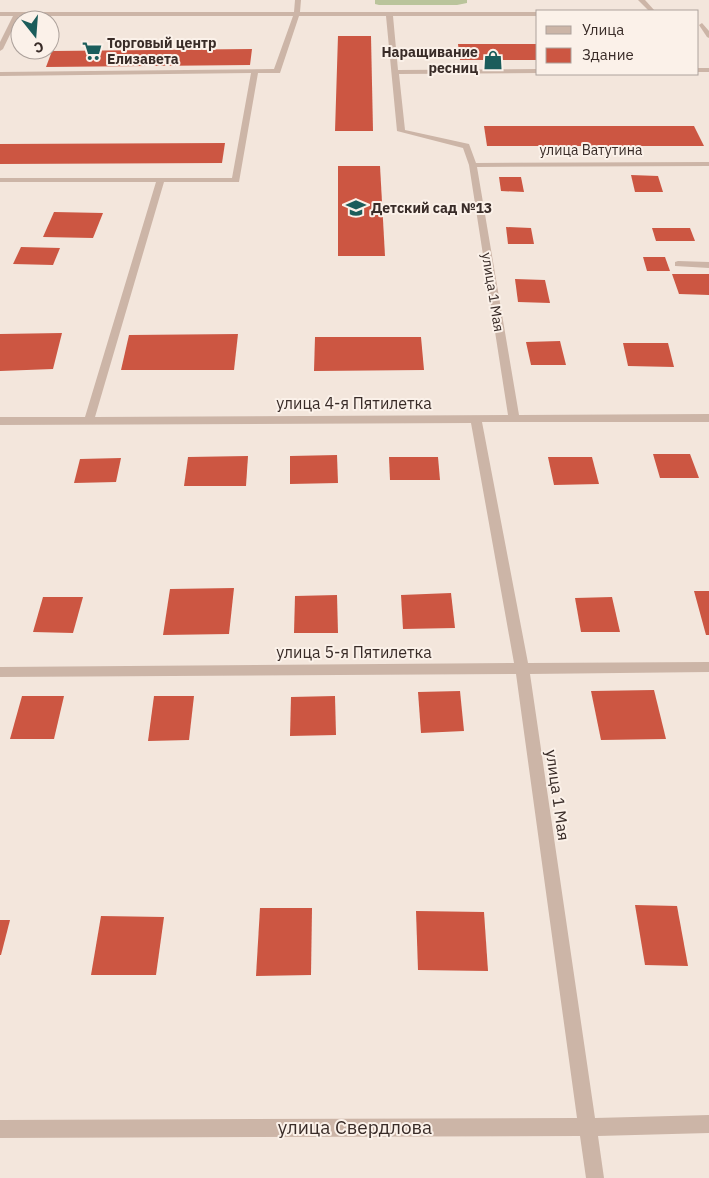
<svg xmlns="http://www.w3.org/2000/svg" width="709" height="1178" font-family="'IBM Plex Sans',sans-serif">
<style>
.green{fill:#bac49b}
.building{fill:#cc5642}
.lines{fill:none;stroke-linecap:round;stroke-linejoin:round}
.minor{fill:#ccb5a7;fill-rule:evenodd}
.labels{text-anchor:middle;stroke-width:4;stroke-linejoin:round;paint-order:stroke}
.far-poi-label{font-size:14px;font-weight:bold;fill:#392c28;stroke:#fbf1e9;text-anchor:start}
.far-street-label{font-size:14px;fill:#392c28;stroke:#fbf1e9}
.street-label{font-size:16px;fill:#392c28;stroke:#fbf1e9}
.near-street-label{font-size:19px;fill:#392c28;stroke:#fbf1e9}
</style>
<rect width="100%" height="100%" fill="#f3e6dc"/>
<path class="green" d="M375,0h92v3l-10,2h-78l-4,-1z"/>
<g class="building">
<path d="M338,36h33l2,95h-38z"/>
<path d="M458,44h80v16h-78z"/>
<path d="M252,49l-2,16 -204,2 6,-16z"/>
<path d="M484,126h210l10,20h-217z"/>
<path d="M225,143l-3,20 -222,1v-20z"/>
<path d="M338,166h42l5,90h-47z"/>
<path d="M631,175l27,1 5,16h-28z"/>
<path d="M499,177h22l3,15 -23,-1z"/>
<path d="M54,212l49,1 -10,25 -50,-1z"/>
<path d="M506,227l25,1 3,16h-26z"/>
<path d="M652,228h38l5,13h-39z"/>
<path d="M21,247l39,1 -7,17 -40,-1z"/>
<path d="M643,257h22l5,14h-23z"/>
<path d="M672,274h37v21l-30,-1z"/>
<path d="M515,279l30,1 5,23 -32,-1z"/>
<path d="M62,333l-9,36 -53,2v-37z"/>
<path d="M238,334l-4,36h-113l8,-35z"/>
<path d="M315,337h106l3,33 -110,1z"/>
<path d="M560,341l6,24h-35l-5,-23z"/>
<path d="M623,343h45l6,24 -46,-1z"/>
<path d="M653,454h37l9,24h-39z"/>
<path d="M337,455l1,28 -48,1v-28z"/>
<path d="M248,456l-2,30h-62l4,-29z"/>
<path d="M389,457h49l2,23h-50z"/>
<path d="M548,457h44l7,27 -45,1z"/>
<path d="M121,458l-5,24 -42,1 6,-24z"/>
<path d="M234,588l-5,46 -66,1 7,-46z"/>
<path d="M694,591h15v44h-3z"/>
<path d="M451,593l4,35 -52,1 -2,-34z"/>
<path d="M337,595l1,38h-44l1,-37z"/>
<path d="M43,597h40l-10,36 -40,-1z"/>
<path d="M612,597l8,35h-39l-6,-34z"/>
<path d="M654,690l12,49 -65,1 -10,-49z"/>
<path d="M460,691l4,40 -43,2 -3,-41z"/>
<path d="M22,696h42l-10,43h-44z"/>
<path d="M154,696h40l-5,44 -41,1z"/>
<path d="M335,696l1,39 -46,1 1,-39z"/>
<path d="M635,905l42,1 11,60 -43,-1z"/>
<path d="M260,908h52l-1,67 -55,1z"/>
<path d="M416,911l68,1 4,59 -70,-1z"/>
<path d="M101,916l63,1 -8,58h-65z"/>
<path d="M0,920h10l-9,35h-1z"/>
</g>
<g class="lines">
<g class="minor">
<path d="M295,0h6l-1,12h238v4h-145l5,54 140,-1v4l-139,1 6,56 64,14 7,19 233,-1v4l-232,1 42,248 190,-1v8h-227l46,241 181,-1v10l-179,2 65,444 114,-3v18l-111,3 6,42h-18l-6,-42 -580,2v-18l577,-2 -61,-444 -516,3v-10l514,-4 -43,-240 -471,2v-8h85l71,-235h-156v-4h232l19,-105 -251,3v-4l274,-3 19,-53h-274l-16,33 -3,2v-9l13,-26h-13v-4h294zM299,16h87l11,115 66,17 6,17 39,250 -413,2 69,-235h75l19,-109h22z"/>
<path d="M638,0h7l10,11h-6z"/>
<path d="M702,23l7,8v7l-2,-1 -8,-12z"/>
<rect x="698" y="68" width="11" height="4"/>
<path d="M678,261l31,1v6l-34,-2v-4z"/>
</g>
</g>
<defs>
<symbol id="supermarket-bare" viewBox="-9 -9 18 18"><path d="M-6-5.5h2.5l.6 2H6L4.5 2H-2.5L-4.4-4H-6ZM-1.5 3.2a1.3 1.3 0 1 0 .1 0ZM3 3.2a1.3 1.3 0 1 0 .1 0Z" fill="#1b5d5b" stroke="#fbf1e9" stroke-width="2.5" paint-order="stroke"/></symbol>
<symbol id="shop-bare" viewBox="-9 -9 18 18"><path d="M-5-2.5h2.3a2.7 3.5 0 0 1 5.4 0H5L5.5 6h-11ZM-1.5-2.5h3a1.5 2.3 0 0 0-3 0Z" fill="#1b5d5b" stroke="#fbf1e9" stroke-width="2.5" paint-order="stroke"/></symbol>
<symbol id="school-bare" viewBox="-9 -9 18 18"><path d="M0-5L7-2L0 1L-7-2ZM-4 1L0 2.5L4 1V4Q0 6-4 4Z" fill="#1b5d5b" stroke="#fbf1e9" stroke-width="2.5" paint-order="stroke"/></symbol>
</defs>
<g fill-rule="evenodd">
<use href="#supermarket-bare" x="78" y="37" width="28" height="28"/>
<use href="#shop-bare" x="479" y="46" width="28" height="28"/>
<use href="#school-bare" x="342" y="194" width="28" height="28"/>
</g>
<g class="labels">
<g class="far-poi-label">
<text x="107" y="48">Торговый центр<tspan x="107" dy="16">Елизавета</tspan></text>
<text x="478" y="57" text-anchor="end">Наращивание<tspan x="478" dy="16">ресниц</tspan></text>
<text x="371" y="213">Детский сад №13</text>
</g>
<g class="far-street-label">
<text x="591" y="155">улица Ватутина</text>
<text transform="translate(493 292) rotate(81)" y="5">улица 1 Мая</text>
</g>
<g class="street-label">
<text x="354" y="409">улица 4-я Пятилетка</text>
<text x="354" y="658">улица 5-я Пятилетка</text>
<text transform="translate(558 795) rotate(82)" y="6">улица 1 Мая</text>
</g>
<g class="near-street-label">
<text x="355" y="1134">улица Свердлова</text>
</g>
</g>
<rect x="536" y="10" width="162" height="65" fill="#fbf1e9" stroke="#ada29c"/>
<rect x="546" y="26" width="25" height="8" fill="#ccb5a7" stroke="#ada29c"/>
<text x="582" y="35" font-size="15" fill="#392c28">Улица</text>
<rect x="546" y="48" width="25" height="15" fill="#cc5642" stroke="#ada29c"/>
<text x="582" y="60" font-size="15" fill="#392c28">Здание</text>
<g transform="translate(35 35) rotate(163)"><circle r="24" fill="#fbf1e9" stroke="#ada29c"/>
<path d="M0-4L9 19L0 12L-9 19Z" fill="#1b5d5b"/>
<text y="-8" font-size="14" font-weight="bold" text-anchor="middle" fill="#392c28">С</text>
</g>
</svg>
